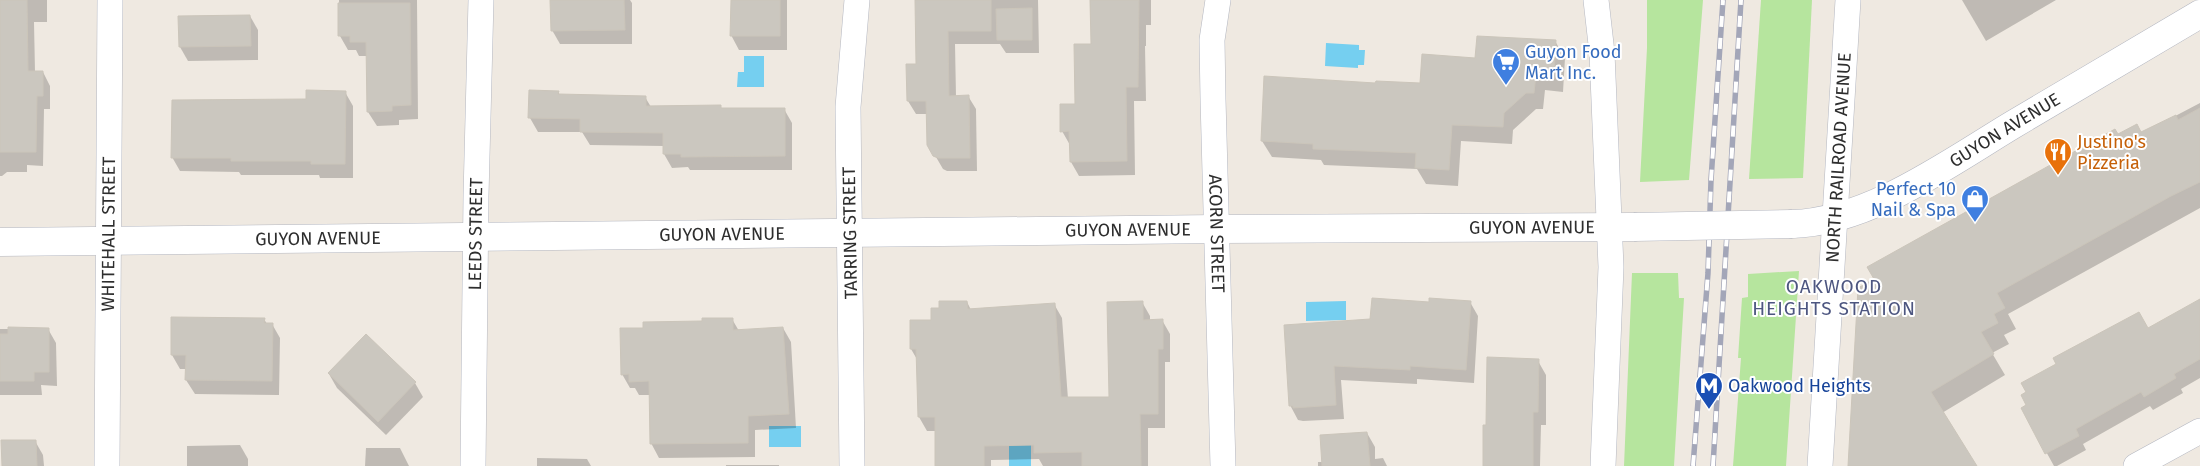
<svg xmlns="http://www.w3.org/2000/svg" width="2200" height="466" font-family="'Fira Sans',sans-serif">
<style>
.green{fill:#b6e59e}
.water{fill:#75cff0}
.shadow{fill:#0003}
.building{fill:#cbc7bf;stroke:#cbc5ba}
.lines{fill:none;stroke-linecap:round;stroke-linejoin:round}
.street-casing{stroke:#b4b7c1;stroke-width:26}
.secondary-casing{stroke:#b4b7c1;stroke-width:29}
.street{stroke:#fff;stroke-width:25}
.secondary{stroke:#fff;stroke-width:28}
.rail-casing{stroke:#a3a6b8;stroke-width:5.5}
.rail{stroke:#fff;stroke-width:4;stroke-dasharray:11;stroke-linecap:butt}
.secondary-bridge-casing{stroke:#b4b7c1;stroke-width:29;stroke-linecap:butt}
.secondary-bridge{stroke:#fff;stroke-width:28}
.labels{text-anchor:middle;stroke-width:4;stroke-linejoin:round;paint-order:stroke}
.shop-label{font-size:18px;fill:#366cbe;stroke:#fff;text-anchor:start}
.street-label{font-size:18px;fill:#2e2e2e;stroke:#fff}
.food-label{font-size:18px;fill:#c56008;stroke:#fff;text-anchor:start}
.transit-label{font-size:18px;fill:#164399;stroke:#fff;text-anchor:start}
.neighbourhood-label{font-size:19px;letter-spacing:1px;fill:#4d5680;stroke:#fff}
</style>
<rect width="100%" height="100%" fill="#efe9e1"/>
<g class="green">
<path d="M1647,0h56l-14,180 -49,2 7,-134z"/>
<path d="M1761,0h51l-9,178 -54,1z"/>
<path d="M1799,271l-13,195h-53l8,-108h-3l4,-60 6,-1v-23z"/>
<path d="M1632,273h46l1,25h5l-10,168h-50z"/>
</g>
<g class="water">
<path d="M1326,43l33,2v5h6l-1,15h-6v3l-33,-2z"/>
<path d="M744,56h20v31h-27l1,-15h6z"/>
<path d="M1346,301v19l-40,1v-19z"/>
<rect x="769" y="426" width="32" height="21"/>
<path d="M1031,439v27h-22v-26z"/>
</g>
<g class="shadow">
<path d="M0,0h47v22h-13l1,50h8l7,14v23h-6l-1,57 -16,-1v7h-20l-5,4h-2z"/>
<path d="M339,0h78l1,119 -19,1v5l-22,1 -9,-14 -1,-56h-8l-3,-6h-8l-8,-14z"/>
<path d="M551,0h79l2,3v41h-72l-8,-14z"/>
<path d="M731,0h56v50h-48l-8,-15z"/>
<path d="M916,0h122l1,53h-33l-6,-9h-45l1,53 12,-1 8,13 1,62h-30l-4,-2 -14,-24 -1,-31h-12l-8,-13v-36h9z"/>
<path d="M1090,0h61v25h-5v21h-1l1,55h-12l1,74 -56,1 -8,-14 -1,-17 -8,-14 15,-26 15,-60z"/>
<path d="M1962,0h94l-70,41z"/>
<path d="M250,16l8,14v30l-70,1 -8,-14z"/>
<path d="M1555,41l10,17 -2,34 -18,-2 -2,19h-7l-23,21 -1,14 -51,-3 -3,45 -32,-2 -9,-15 -93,-4 -3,-5 -49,-3 -10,-16 115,-56 44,-1 55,-25z"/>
<path d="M345,92l8,14v72h-33l-1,-3h-78l-2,-3 -59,-1 -8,-14 135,-56z"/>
<path d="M558,92l2,3 85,2 6,10 69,-1 2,3h62l8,14v47h-102l-2,-3 -16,1 -8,-14v-8l-74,-1 -8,-13h-44l-8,-14z"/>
<path d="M2200,103v105l-192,106 8,15 -12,6 5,9 -17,9 13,22 -63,38 33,53h-126l268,-331 24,-1z"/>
<path d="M2200,300v78l-19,11 2,4 -30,17 -3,-4 -67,38 3,6 -29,16h-3l-32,-58 126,-78z"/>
<path d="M967,302l4,8 83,-6 8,14 6,81 42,-1 32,-96 8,14v5l12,-1 8,14v28h-5v66h-17v38h-105l-4,-7 -48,1v6h-54l-1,-35h-9l-8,-14 -1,-56 -7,-12v-28h21z"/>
<path d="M1470,302l8,14 -4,67 -57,-4v5l-76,-4 3,39 -41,2 -5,-1 -8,-15 82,-85 58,-17z"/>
<path d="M173,318l91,1 3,5h5l8,14 -1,57 -84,-1 -9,-14 1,-11h-7l-8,-14z"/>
<path d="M732,319l7,12 44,-3 8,14 5,86 -41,2v27l-96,1 -8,-15 -1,-48h-11l-4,-7h-5l-8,-14 22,-45z"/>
<path d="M0,329h48l8,14 1,43 -16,-1 1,10h-42z"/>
<path d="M1538,361l8,14v50h-5l-1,41h-56l4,-39z"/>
<path d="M329,374l86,9 8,14 -37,38 -49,-47z"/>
<path d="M1367,433l8,14v12l8,-1 4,8h-69v-4h5z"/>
<path d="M35,441l8,14 1,11h-41z"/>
<path d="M240,445l8,14v7h-61v-20z"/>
<path d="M366,448h34l9,18h-44z"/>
<path d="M537,458l50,1 4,7h-54z"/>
<rect x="726" y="465" width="53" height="1"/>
</g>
<g class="building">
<path d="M0,0h27l1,71h15v25h-6l-1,56h-36z"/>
<path d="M550,0h74l1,30 -74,1z"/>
<path d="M731,0h49v36h-50z"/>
<path d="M915,0h76v31h-43l1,65 20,-1 1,63h-32l-5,-2 -6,-11 -1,-44h-19l-1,-37h10z"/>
<path d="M1090,0h49l-1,87h-12l1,74 -57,1 -1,-31 -9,1v-28h15l-1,-60h17z"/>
<path d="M338,3h72l1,102 -19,1v5l-25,1 -1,-70h-16v-6h-12z"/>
<path d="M1032,8v32h-35l-1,-31z"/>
<path d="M250,15l1,31 -72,1 -1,-31z"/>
<path d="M1477,36l79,4 -2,35 -18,-1 -2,19h-8l-22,20 -1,14 -51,-2 -3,45 -34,-2 1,-15 -103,-4v-5l-52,-3 3,-65 111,7 1,-2 44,2 2,-29 53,4z"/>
<path d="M306,90l40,1 -1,73h-34v-3h-80v-3h-60l1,-58 134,-1z"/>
<path d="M529,90l30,1 -1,3 88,2v10l75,-1v3h64v48l-104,1v-3h-18v-21l-83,-1v-13l-52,-1z"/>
<path d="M2200,108v74l-29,14 -174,97 8,15 -11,6 4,9 -17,9 13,22 -63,38 46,74h-129l10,-178 16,-9 -7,-12 248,-138 3,5 19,-10 4,8 35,-17 2,5z"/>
<path d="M1372,298l57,4v-4l42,3 -5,69 -56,-4v4l-76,-4 2,39 -43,3v-2h-4l-5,-81 86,-6z"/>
<path d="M2200,299v60l-26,15 2,4 -32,19 -3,-5 -65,37 3,7 -34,18 -24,-46 5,-3 -5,-10 5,-3 -5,-9 35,-19 -3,-6 86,-46 9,16z"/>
<path d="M939,301h28l1,8 87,-6 6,94h48l-2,-95 36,-1v19l20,-1v30h-5v65h-18l1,52h-59v-14l-48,1v-8l-50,1v20h-49v-49h-17l-2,-68h-6v-29h21v-12h8z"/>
<path d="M171,317l94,1 -1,5h9l-1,58 -87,-1 1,-25h-15z"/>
<path d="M702,318h31v12l50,-3 6,87 -41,2v27l-98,1 -1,-63 -20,1v-8l-8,1 -1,-47h23v-6l59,-1z"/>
<path d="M8,327l41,1v44h-15v9h-34v-47h8z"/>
<path d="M366,334l50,48 -38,40 -50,-49z"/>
<path d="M1487,357l52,2 -1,53h-5v54h-50v-41h3z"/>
<path d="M1367,432l3,34h-48l-2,-31z"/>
<path d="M1,440h35l1,26h-35z"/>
</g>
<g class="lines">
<defs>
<g id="street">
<path id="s1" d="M1218,0l-6,40 1,59 10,367"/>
<path d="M1596,0l6,53 9,214 -8,199"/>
<path id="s2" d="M107,466l3,-466"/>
<path id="s3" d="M473,466l3,-270 5,-196"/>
<path d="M852,466l-4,-359 9,-107"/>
<path id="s4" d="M1820,466l28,-466"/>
<path d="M2136,466l64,-35"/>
</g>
<g id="secondary">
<path id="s5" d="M1792,224c77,-2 157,-61 222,-100 62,-37 124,-74 186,-110"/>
<path id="s6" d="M0,242l1217,-13 417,-2"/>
</g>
</defs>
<use href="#street" class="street-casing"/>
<use href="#secondary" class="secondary-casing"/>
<use href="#street" class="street"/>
<use href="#secondary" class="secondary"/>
<defs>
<g id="rail">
<path d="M1693,466l15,-193 3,-93 12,-180"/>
<path d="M1713,466l28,-466"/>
</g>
</defs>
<use href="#rail" class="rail-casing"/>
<use href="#rail" class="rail"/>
<defs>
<path id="secondary-bridge" d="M1634,227l158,-3"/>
</defs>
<use href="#secondary-bridge" class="secondary-bridge-casing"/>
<use href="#secondary-bridge" class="secondary-bridge"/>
</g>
<defs>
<symbol id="supermarket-pin" viewBox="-11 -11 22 30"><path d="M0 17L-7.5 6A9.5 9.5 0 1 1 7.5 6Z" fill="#3f7fe0" stroke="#fff"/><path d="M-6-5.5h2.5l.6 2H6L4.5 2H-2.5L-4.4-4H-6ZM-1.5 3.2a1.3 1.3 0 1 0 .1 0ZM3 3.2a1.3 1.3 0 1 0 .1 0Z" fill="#fff"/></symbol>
<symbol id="restaurant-pin" viewBox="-11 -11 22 30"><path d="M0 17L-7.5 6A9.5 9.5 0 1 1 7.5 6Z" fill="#e8710a" stroke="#fff"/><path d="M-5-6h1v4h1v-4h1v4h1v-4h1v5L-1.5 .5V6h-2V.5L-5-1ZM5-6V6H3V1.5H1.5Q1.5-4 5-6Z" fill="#fff"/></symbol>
<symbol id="shop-pin" viewBox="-11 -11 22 30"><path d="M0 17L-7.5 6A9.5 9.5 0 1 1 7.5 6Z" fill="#3f7fe0" stroke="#fff"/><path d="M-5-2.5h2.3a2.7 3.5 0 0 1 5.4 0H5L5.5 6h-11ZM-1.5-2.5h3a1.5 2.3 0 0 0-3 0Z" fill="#fff"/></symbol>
<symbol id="metro-pin" viewBox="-11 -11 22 30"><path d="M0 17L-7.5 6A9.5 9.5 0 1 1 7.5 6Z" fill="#1a4fb4" stroke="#fff"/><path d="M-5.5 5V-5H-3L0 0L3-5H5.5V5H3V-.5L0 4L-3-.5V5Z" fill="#fff"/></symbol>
</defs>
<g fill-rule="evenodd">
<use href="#supermarket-pin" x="1490" y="46" width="32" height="43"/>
<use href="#restaurant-pin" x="2042" y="136" width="32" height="43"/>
<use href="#shop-pin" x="1959" y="183" width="32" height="43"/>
<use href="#metro-pin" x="1693" y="370" width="32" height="43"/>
</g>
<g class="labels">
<g class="shop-label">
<text x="1525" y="58">Guyon Food<tspan x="1525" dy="21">Mart Inc.</tspan></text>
<text x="1956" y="195" text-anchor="end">Perfect 10<tspan x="1956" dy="21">Nail &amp; Spa</tspan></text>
</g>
<g class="street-label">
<text dy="6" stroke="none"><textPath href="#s5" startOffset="235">GUYON AVENUE</textPath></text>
<text dy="6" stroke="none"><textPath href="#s4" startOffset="309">NORTH RAILROAD AVENUE</textPath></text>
<text dy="6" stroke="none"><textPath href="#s6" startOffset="1532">GUYON AVENUE</textPath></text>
<text dy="6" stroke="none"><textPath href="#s6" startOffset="1128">GUYON AVENUE</textPath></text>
<text dy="6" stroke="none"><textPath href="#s2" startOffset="232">WHITEHALL STREET</textPath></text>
<text dy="6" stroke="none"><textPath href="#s3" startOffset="232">LEEDS STREET</textPath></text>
<text transform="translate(850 233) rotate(-91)" y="6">TARRING STREET</text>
<text dy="6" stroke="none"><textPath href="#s1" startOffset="234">ACORN STREET</textPath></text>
<text dy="6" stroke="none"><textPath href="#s6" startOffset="722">GUYON AVENUE</textPath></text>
<text dy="6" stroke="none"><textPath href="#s6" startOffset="318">GUYON AVENUE</textPath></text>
</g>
<g class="food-label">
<text x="2077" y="148">Justino's<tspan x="2077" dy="21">Pizzeria</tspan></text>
</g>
<g class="transit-label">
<text x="1728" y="392">Oakwood Heights</text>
</g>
<g class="neighbourhood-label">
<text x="1834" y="293">OAKWOOD<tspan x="1834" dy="22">HEIGHTS STATION</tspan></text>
</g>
</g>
</svg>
